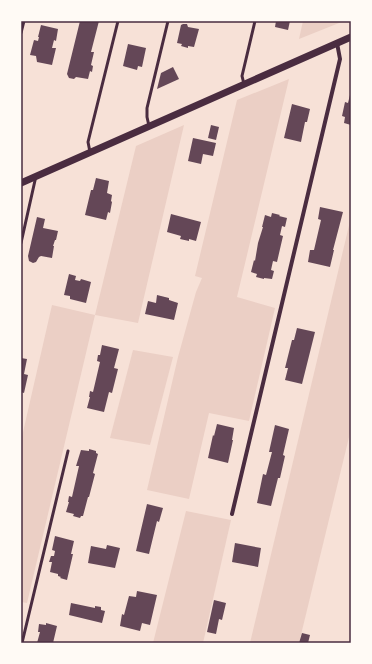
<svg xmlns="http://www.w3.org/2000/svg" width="372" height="664" font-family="Figtree,sans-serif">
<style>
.green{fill:#ebcfc5}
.building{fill:#644757}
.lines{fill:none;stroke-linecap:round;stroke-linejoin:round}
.service{stroke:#4a2c40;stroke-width:3}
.minor{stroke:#4a2c40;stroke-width:4}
.tertiary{stroke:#4a2c40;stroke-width:7}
.neatline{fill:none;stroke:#4a2c40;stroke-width:1.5}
</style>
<rect width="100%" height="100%" fill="#f7e1d7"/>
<g class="green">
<path d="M303,21h41l-45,18z"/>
<path d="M289,79l-52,218 38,11 -26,113 -40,-8 -20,86 -42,-9 31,-133 18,-65 6,-14 -7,-2 42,-176z"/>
<path d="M184,125l-46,198 -43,-8 -68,288 -6,-1v-161l31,-136 43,10 41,-169z"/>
<path d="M351,217v212l-52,214h-49z"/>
<path d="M133,350l40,7 -23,88 -40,-7z"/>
<path d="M186,511l45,9 -28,123h-50z"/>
</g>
<g class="building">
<path d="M80,21h19l-8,31h3l-3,13 2,1 -1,6 -2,-1 -2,8 -12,-2 -2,2 -5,-1 -2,-4z"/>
<path d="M276,21h14l-2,9 -13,-3z"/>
<path d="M183,24h4l1,3 11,2 -5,18 -6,-1v2l-7,-2 1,-2 -5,-1 4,-18z"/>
<path d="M41,25l17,4 -2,12 -2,-1 -2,8h4l-4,17 -15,-3 -1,-6 -6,-1 4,-15 4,1 1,-4h-1z"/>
<path d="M128,44l18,4 -4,19 -4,-1 -1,4 -14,-4z"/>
<path d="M173,67l6,12 -22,10 4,-16z"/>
<path d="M350,95h1v30l-7,-2 1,-6 -3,-1 3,-14 3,1z"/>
<path d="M292,104l18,5 -3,13h-2l-4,20 -17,-4z"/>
<path d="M211,125l8,2 -3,13 -8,-2z"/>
<path d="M193,138l23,5 -3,13 -10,-2 -2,10 -13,-3z"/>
<path d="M96,178l13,3 -2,12 5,2 -1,6 1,1 -2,11 -2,-1 -2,8 -21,-5 6,-25h2z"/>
<path d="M320,207l23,5 -10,38h1l-4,17 -22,-5 2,-12h4l7,-30 -3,-1z"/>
<path d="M272,213l8,2 -1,1 8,2 -2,9 -3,-1 -2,9 3,1 -6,26 -4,-1 -2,9 3,1 -2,8 -8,-1v1l-8,-2 1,-3 -6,-2 3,-12 1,1 3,-18 5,-16h-1l3,-12 6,2z"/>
<path d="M171,214l30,8 -5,19 -7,-2v2l-9,-2 1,-3 -14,-4z"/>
<path d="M37,217l8,2 -2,9 15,3 -2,9h-1l-2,6h1l-2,12 -11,-2 -2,1 -3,5 -3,1 -4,-2 -1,-5z"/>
<path d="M69,274l7,2 -1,4 5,1 1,-2 10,3 -5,21 -16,-4v-3l-6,-1z"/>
<path d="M157,295l12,3v2l9,3 -4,17 -29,-6 3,-13 8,2z"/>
<path d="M297,328l18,4 -13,52 -17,-4 3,-12h-3l7,-28h2z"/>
<path d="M102,345l17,4 -5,19 4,1 -6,24 -3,-1 -5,20 -17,-4 3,-11h-1l1,-6 3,1 7,-30 -3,-1 1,-6h2z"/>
<path d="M21,358l6,1 -3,15 4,1 -4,18 -3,-1z"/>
<path d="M217,424l17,4 -2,12h1l-5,23 -20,-5 5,-23 1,1z"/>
<path d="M275,425l14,4 -6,26 2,1 -5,22h-2l-7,28 -14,-3 6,-29 3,1 6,-23h-3z"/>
<path d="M89,449l7,2v2l2,1 -5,19 2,1 -6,23h-1l-5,19h-2l-1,2 -7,-2 1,-2 -8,-2 3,-10h-1l1,-6 3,1 7,-31h-3l5,-16 8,1z"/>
<path d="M147,504l16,4 -4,14 -2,-1 -8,33 -13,-3z"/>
<path d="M55,536l19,5 -3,13h2l-6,26 -7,-2 1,-1 -3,-1v-2l-8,-2 2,-10h-3l2,-6h3l1,-5 -3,-1z"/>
<path d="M235,543l26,5 -3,19 -26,-5z"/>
<path d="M107,545l13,3 -5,20 -27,-5 3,-17 15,3z"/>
<path d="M137,591l20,4 -7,30 -8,-2 -2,8 -20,-5 2,-12 2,1 5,-19 7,1z"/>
<path d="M214,600l12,3 -4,17 -3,-1 -3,15 -9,-2z"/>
<path d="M71,603l24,5v-2l6,1v3l4,1 -3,12 -33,-8z"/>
<path d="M46,623l11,3 -4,17h-16l3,-11h-2l1,-8 7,1z"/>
<path d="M302,633l8,2 -2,8h-9z"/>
</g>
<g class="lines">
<g class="service">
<path d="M21,33l3,-12"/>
<path d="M244,84l-2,-8 13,-55"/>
<path d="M149,126l-2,-9v-9l21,-87"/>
<path d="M90,152l-2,-10 30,-121"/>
<path d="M21,243l15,-67"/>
<path d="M22,643l46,-192"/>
</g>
<path class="minor" d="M232,514l108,-455 -3,-16"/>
<path class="tertiary" d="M21,183l330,-146"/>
</g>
<rect width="372" height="664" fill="none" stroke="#fffaf5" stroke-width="44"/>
<rect x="22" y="22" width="328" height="620" class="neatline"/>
</svg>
